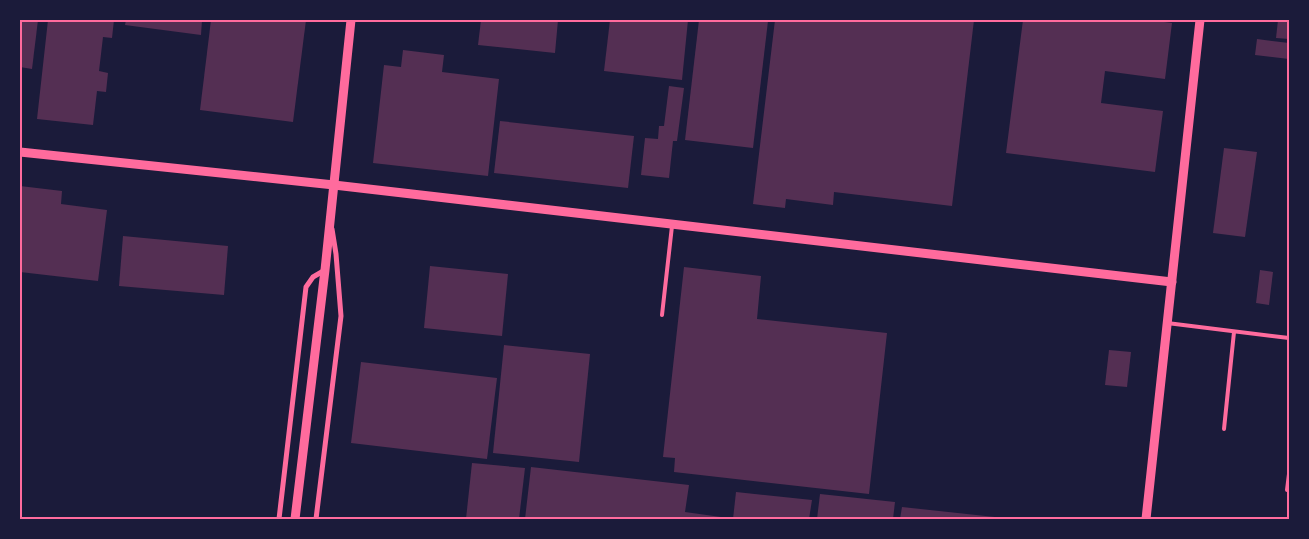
<svg xmlns="http://www.w3.org/2000/svg" width="1309" height="539" font-family="Karla,sans-serif">
<style>
.building{fill:#542f53}
.lines{fill:none;stroke-linecap:round;stroke-linejoin:round}
.service{stroke:#ff6b9d;stroke-width:4}
.minor{stroke:#ff6b9d;stroke-width:5}
.tertiary{stroke:#ff6b9d;stroke-width:9}
.neatline{fill:none;stroke:#ff6b9d;stroke-width:2}
</style>
<rect width="100%" height="100%" fill="#1b1b3a"/>
<g class="building">
<path d="M20,20h18l-6,49 -12,-2z"/>
<path d="M48,20h66l-2,18 -9,-1 -4,34 9,2 -2,19 -9,-1 -4,34 -56,-6z"/>
<path d="M126,20h76l-1,15 -76,-10z"/>
<path d="M211,20h95l-13,102 -93,-12z"/>
<path d="M481,20h77l-3,33 -77,-8z"/>
<path d="M610,20h78l-6,60 -78,-9z"/>
<path d="M699,20l69,1 -15,127 -68,-8z"/>
<path d="M775,20h199l-22,186 -118,-14 -1,13 -47,-6 -1,9 -32,-4z"/>
<path d="M1023,20h126l23,3 -7,56 -60,-8 -4,32 62,8 -8,61 -149,-19z"/>
<path d="M1278,20h11v19l-13,-1z"/>
<path d="M1257,39l32,4v16l-34,-4z"/>
<path d="M403,50l41,5 -2,17 57,7 -11,97 -115,-13 11,-98 17,2z"/>
<path d="M669,86l15,2 -7,53h-4l-4,37 -28,-3 4,-37 13,1 1,-13h5z"/>
<path d="M500,121l134,15 -6,52 -134,-15z"/>
<path d="M1224,148l33,4 -12,85 -32,-4z"/>
<path d="M20,186l42,5 -1,13 46,6 -9,71 -78,-9z"/>
<path d="M123,236l105,10 -4,49 -105,-9z"/>
<path d="M430,266l78,8 -6,62 -78,-8z"/>
<path d="M684,267l77,9 -4,43 130,14 -18,161 -195,-22 1,-14 -12,-1z"/>
<path d="M1260,270l13,2 -4,33 -13,-2z"/>
<path d="M504,345l86,9 -11,108 -86,-9z"/>
<path d="M1109,350l22,2 -4,35 -22,-2z"/>
<path d="M361,362l136,16 -10,81 -136,-16z"/>
<path d="M472,463l53,5 -6,51h-53z"/>
<path d="M531,467l158,18 -4,27 36,5v2h-196z"/>
<path d="M736,492l76,8 -3,19h-76z"/>
<path d="M820,494l75,8 -2,17h-76z"/>
<path d="M902,507l102,11 -1,1h-103z"/>
</g>
<g class="lines">
<g class="service">
<path d="M662,315l10,-89"/>
<path d="M1167,323l122,15"/>
<path d="M1224,429l10,-97"/>
<path d="M1289,474l-2,16h2"/>
</g>
<g class="minor">
<path d="M279,519l27,-232 7,-10 12,-7"/>
<path d="M316,519l25,-203 -5,-62 -4,-25"/>
</g>
<g class="tertiary">
<path d="M20,152l314,33 838,97"/>
<path d="M295,519l30,-249 26,-250"/>
<path d="M1146,519l54,-499"/>
</g>
</g>
<rect width="1309" height="539" fill="none" stroke="#1b1b3a" stroke-width="42"/>
<rect x="21" y="21" width="1267" height="497" class="neatline"/>
</svg>
